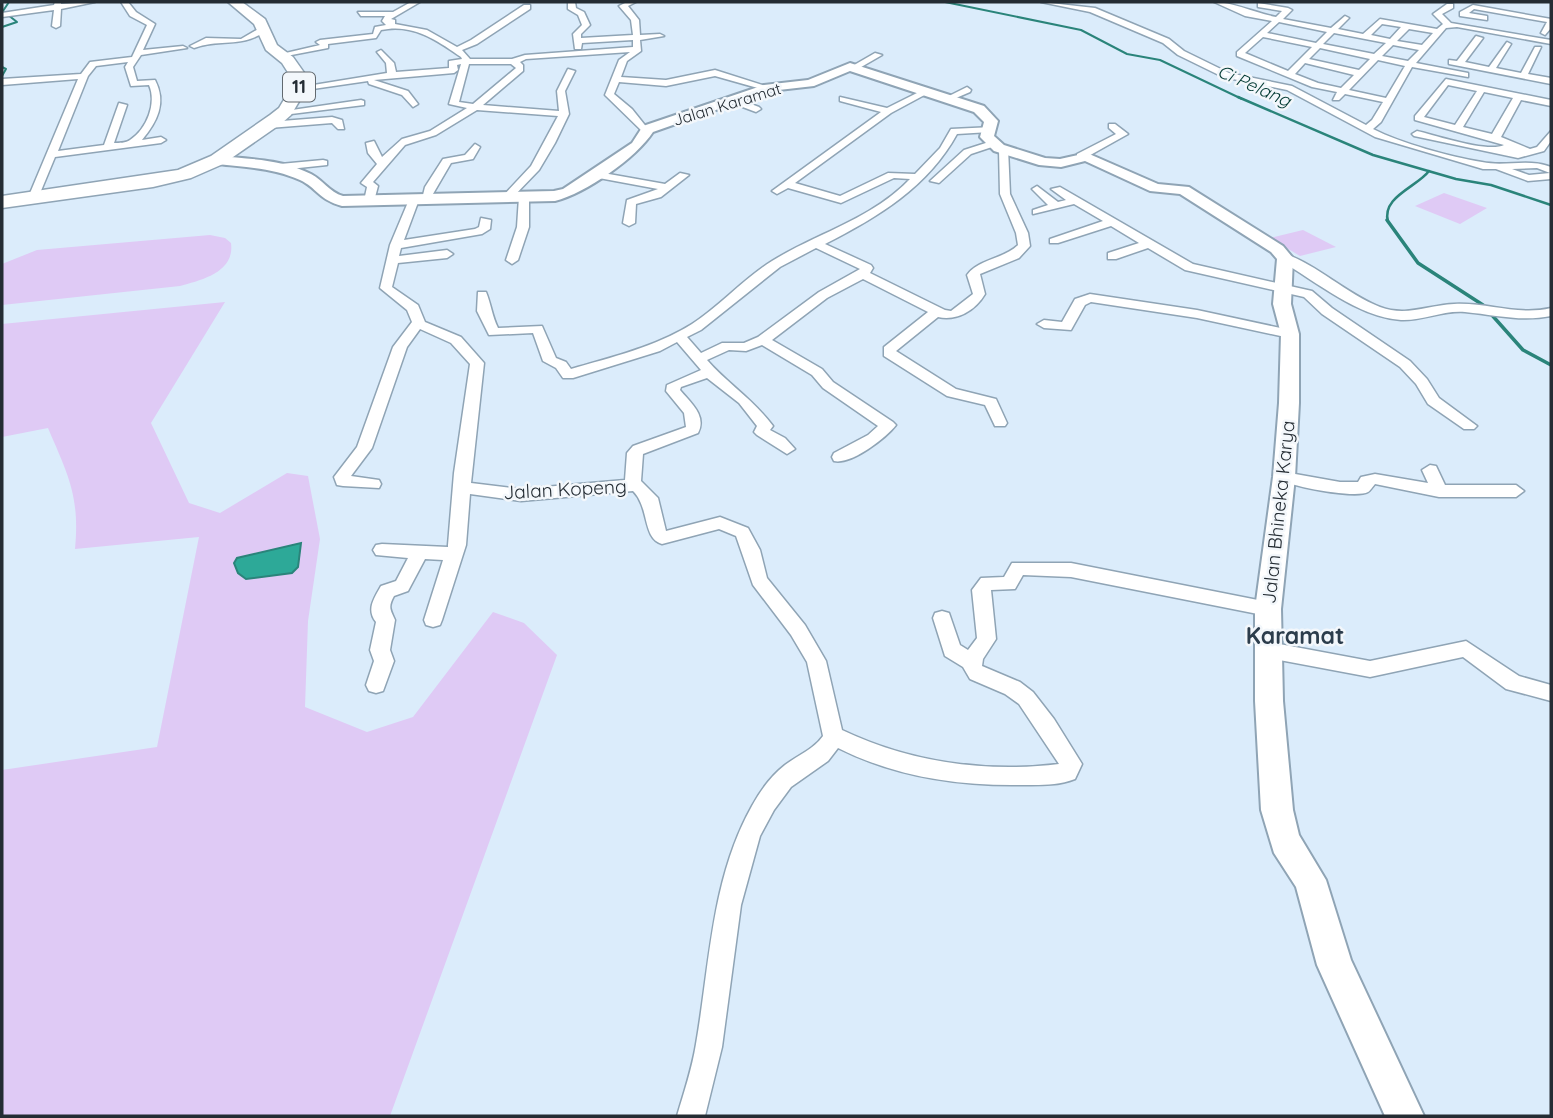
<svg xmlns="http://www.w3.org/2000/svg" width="1553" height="1118" font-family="Quicksand,sans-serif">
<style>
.green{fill:#dfcaf5}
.water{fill:#2da998;stroke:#2a847a;stroke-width:2}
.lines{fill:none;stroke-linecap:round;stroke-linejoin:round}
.stream-far2{stroke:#2a847a;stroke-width:2}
.stream-far1{stroke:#2a847a;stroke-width:2.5}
.stream{stroke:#2a847a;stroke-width:3.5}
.street-casing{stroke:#8fa4b5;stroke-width:3}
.secondary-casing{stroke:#8fa4b5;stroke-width:4}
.highway-casing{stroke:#8fa4b5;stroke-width:3}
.street{fill:#fff;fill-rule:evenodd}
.secondary{fill:#fff;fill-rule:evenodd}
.highway{fill:#fff;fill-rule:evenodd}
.labels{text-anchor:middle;stroke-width:5;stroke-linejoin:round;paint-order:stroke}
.far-street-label{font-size:16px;fill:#242c33;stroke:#f3f7fb}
.far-water-label{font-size:18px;font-style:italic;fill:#023a33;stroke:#f3f7fb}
.shield{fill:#f3f7fb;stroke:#62696f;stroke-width:2}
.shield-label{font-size:18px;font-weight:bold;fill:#242c33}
.street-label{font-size:19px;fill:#242c33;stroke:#f3f7fb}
.quarter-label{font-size:23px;font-weight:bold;fill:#2c3d4c;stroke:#f3f7fb}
</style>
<rect width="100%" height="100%" fill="#dbecfb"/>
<g class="green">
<path d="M1444,193l43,15 -27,16 -45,-18z"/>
<path d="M1303,230l33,17 -36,9 -30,-18z"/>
<path d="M210,235l15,3 6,5c4,29 -29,37 -51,43l-178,19v-41l35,-14z"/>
<path d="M225,302l-74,121 38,80 31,10 67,-40 21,3 12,63 -12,82 -3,86 62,25 46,-15 80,-105 31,11 33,32 -167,461h-388v-346l155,-23 42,-210 -124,12c5,-53 -7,-74 -27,-121l-46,9v-113z"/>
</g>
<path class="water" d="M301,543l-3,24 -6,6 -46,6 -8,-6 -4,-10 3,-5z"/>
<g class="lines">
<g class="stream-far2">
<path d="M945,2l136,28 46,24 33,6 82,39"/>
<path d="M2,27l15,-5 -14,-11 6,-9"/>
<path d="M2,67l4,2 -4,7"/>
</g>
<g class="stream-far1">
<path d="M1238,97l135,58 83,24 35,6 60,20"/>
<path d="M1388,222c-7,-25 29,-35 41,-51"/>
</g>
<path class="stream" d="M1387,220l31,43 65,42 40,45 28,15"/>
<defs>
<g id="street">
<path d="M55,2h6v2l34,-2 -34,7 -1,17 -4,2 -4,-2 2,-16 -52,7v-4l52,-8z"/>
<path d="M121,2h7l8,10 19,12 -12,26 40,-4 4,2 -46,7 -8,12 4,14 18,-1c12,23 2,42 -13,60l19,-3 5,3 -5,3 -106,14 -17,41 -9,2 -1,-2 50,-119 -76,6v-6l79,-5 9,-12 42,-5 15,-32 -17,-9zM128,62l-3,5 6,19 18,-1c8,18 -2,44 -19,55 -4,3 -11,3 -16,3l13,-38 -8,-2 -15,42 -46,6 30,-75 8,-10z"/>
<path d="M411,2h9l-29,17 4,1v4l32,6 30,17 14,-7 53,-35h6v4l-53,35 -15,6 8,9h42l13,-4 108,-8v-7l-51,3 -1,6h-6l-2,-15 9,-9 -4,-10 -10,-6v-7h7l1,6 8,4 6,13 -9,9v4l52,-3 -2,-15 -12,-14 8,-4h9l-8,4 11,14 1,15 20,-1 4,2 -24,4 1,11 -14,10 -6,16 45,3 49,-10 57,18 -4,3 -53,-15 -49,10 -47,-4 -5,12 18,15 16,20v4l-3,1 -40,-39 14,-35 11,-8 -104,7 -6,3 3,3v6l-40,34 76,6 -2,-20 11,-22 7,2 -10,20 4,23 -14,29 -16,27 -28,29 -9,-2 29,-31 27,-50 -81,-6 -41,25 -31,10 -32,37 5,4 -4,15 -5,3 -5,-3 3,-14 -6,-4 16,-19 -9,-11 -2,-10 8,-2 8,16 20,-18 28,-8 37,-23 -18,-4 12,-40 -4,1 1,5 -4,3 -80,7 34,11 10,13 -5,3 -11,-12 -33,-11 -1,-3 -69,10 -4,-3 92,-15 -1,-10 -9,-11 4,-2 13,13 2,9 53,-4v-7l13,-2 -1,-2c-24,-17 -49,-34 -80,-27l-5,8 -48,6v4l-47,9 -4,-2 43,-10 -4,-3 4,-2 53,-6 2,-7 11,-2 -4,-4 3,-5h-24l-3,-4h35zM469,64h42l5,4 -43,36 -14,-2z"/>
<path d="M1041,2l54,6 74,31 15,12 45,22 63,13 74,39 6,-5 11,-18 -38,-8 -6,6h-6l4,-8 -25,-5 -75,-31v-4l35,-31 -27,-5 -31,-14c18,0 42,11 62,15l6,-6 -24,-4v-4l30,5 4,2 -9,9 48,9 14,-12 4,2 -11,11 25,5 17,-15 57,10 6,-5 -10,-10 14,-10h6v4l-11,6 9,9 100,17v4l-94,-17 -11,1 -30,35 52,10v4l-56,-10 -31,55 -8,7c27,14 78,28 109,33 23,5 46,-4 69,5v12l-23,2 -32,-12h-13l-108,-32 -88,-47 -64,-13 -45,-22 -15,-12 -73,-31zM1279,22l48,10 -11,11 -49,-10zM1382,24l19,3 -11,12 -19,-4zM1409,29l24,4 -11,12 -25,-4zM1334,33l52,10 -12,11 -51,-10zM1263,37l49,10 -24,24 -43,-18zM1393,45l26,5 -11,11 -26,-5zM1320,48l50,11 -11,11 -50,-11zM1378,60l27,6 -19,32 -37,-8zM1305,63l49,12 -13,13 -23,-5 -23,-9zM1537,168l13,5 -21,2 -17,-6z"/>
<path d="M1473,5l78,14v9l-6,7 -4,-2 6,-11 -73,-13 -5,4 18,3v4l-27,-4v-4z"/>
<path d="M260,28l7,2c-25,19 -46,8 -73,18l-4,-2 16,-8 35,1z"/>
<path d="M1476,36l7,2 -18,24 24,5 18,-25 4,2 -15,24 25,5 14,-26h6l-13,27 23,4v6l-102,-20v-4l8,1z"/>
<path d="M875,53l7,2 -26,15 -7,-2z"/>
<path d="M1446,79l105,21v6l-30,-6 -20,37 29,12 7,-2 14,-16v10l-7,10 -26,7 -104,-22 -2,-2 5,-3c21,5 71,22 87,14l-89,-25v-4zM1448,85l29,6 -22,34 -31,-8zM1484,92l29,6 -21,36 -29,-7z"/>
<path d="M967,87l4,3 -1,2 -21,9 -4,-3z"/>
<path d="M923,90l7,2 -39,21 -96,70 45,13 48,-23 27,1 25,-26 11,-19 42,-2 2,2 -5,3 -33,2c-29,53 -79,83 -132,110l46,21 2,3 -3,5 75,37 6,1 22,-17 -6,-19c11,-16 37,-16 51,-30l-2,-12 -16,-39 -1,-44 9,-2 2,46 18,39 2,13 -11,12 -39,16 5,20c-10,17 -28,27 -47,23l-42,34 60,38 40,10 11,24 -2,3h-10l-10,-21 -38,-9 -63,-40v-9l44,-35 -65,-33 -36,19 -55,42 50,29 11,13 60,40 3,3c-10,13 -45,40 -62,36l-2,-4 2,-4 34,-18 10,-9 -55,-38 -11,-13 -50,-30 -16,6 -17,-1 -22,10c21,24 47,40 66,66l-3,4 15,8 10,11 -8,5 -30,-19 -3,-3 3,-6 -18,-23 -32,-25 -26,9 -1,3c11,13 27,26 18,43l-55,21 -2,27 17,17 8,33 54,-14 28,11 12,22 7,28 38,47 21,36 16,69c67,32 143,43 217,34l-40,-60 -14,-10 -35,-15 -7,-12 -18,-11 -12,-38 2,-5 7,-2 7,2 11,32 8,5 9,-12 -5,-48 9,-12 23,-1 8,-14h59l197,39 7,2 2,5 -2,5 -7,2 -197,-39 -48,-2 -8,14 -24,1 5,49 -13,20 -1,7 38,16 13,10 21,27 28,45 -7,15c-18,7 -35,6 -54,6 -64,1 -125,-8 -183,-37l-10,13 -37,26 -17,23 -14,26 -19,69 -19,142 -17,69h-28c7,-24 15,-47 19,-72 14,-80 15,-165 56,-238 8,-15 19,-30 33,-41 13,-10 28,-15 38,-29l-16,-74 -16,-27 -38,-50 -17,-49 -17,-7 -57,15c-20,-6 -12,-36 -29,-53l-112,10 -51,-7 -4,51 -24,75 -2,5 -7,2 -7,-2 -2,-5 19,-60 -18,-1 -17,32 -14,5c-6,11 -4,13 1,24l-5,30 4,11 -11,30 -7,2 -7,-2 -3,-6 8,-24 -4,-11 6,-28c-10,-12 -2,-24 5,-36l15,-5 12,-23 -32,-3 -3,-5 3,-5 6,-1 66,3v-2l6,-72 16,-109 -19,-21 -31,-14 -13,18 -35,101 -21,28 28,4 2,4 -2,4 -36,-2 -6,-1 -3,-8 23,-30 36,-100 19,-25 -5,-12 -27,-22 10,-43 21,-50 9,2 -16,43 71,-11 4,-2 2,-9 10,2 -1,9 -8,5 -81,14 -2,8 48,-6 6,4 -6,4 -49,5 -6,24 26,18 7,17 36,15 23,26 -13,120 50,6 104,-9 2,-27 6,-7 53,-19 -2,-14 -18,-22 1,-6 34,-15 -24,-28 -17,9 -87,27h-10l-7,-10 -13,-7 -10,-28 -44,2 -12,-24 1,-19h8c5,12 6,24 12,36l44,-2 14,32 10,4 5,7c41,-12 84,-22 121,-45 28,-18 51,-45 80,-63 45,-28 100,-42 138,-82l-16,-1 -53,25 -53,-15 -11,6 -5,-3 109,-79 -41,-11v-4l47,11zM816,248l44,21 -41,23 -61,45 -14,6h-22l-21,10 -14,-16 14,-7 79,-63z"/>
<path d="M735,98l24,9 2,2 -5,3 -24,-9v-4z"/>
<path d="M361,100l3,1v4l-81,10 -5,-3z"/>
<path d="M332,117l10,3 2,9h-6l-6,-6 -63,5 -5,-3 5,-3z"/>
<path d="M1109,124h6l13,10 -43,24h-8v-4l39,-20 -7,-6z"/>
<path d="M992,141l3,1v4l-24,8 -32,29 -9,-2 34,-31z"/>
<path d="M475,144l5,3 -7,12 -22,4 -21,36h-8l3,-12 18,-28 22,-4z"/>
<path d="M323,160l4,1v4l-47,5 -5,-3 5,-3z"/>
<path d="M592,171l73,13 15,-11 9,2 -28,22 -25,7 -1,19 -6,3 -6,-3 4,-23 31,-11 -70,-13 -1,-2z"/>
<path d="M1037,186l21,16 8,-2 -15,-11 9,-2 133,77 119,27 20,17 78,53 17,18 12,19 38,28 -3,3h-10l-36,-25 -12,-20 -16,-17 -78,-53 -18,-17 -119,-27 -37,-22 -32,11h-8v-6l31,-10 -28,-17 -53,17h-8v-4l53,-18 -29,-17 -41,10v-4l15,-5 -16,-16z"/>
<path d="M524,194l5,3v30l-11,33 -6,4 -6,-4 11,-33 2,-30z"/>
<path d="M1285,254c31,10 62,40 95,53 26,10 48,-2 74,-3 33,-2 64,12 97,4v8c-29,6 -56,-1 -86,-4 -22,-2 -42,9 -64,8 -43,-3 -84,-38 -120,-59v-6z"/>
<path d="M1090,294l107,16 93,20 7,4 -7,4 -93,-20 -106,-16 -6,3 -14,25 -27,-2 -7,-4 7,-4 18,2 13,-23z"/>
<path d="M1430,465l6,1 9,19h71l8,6 -8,6h-77l-64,-13c-1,1 -6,8 -7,8 -12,7 -84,-6 -92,-15l8,-5 56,10h18l3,-5 14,-3 53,9 -6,-13z"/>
<path d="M1466,641l53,35 32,9v16l-45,-12 -43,-32 -93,20 -101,-19 -7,-2 -3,-6 3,-6 7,-2 101,19z"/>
</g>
<path id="secondary" d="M850,63l134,43 14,15 -4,15 10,9 41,13 15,1 27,-6 71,31 31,3 94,59 10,12 -2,46 8,30v69l-4,74 -14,132 2,92 10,109 6,25 27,45 25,80 73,156h-39l-68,-151 -21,-78 -22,-34 -13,-43 -6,-109v-92l18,-132 6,-74 2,-69 -8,-30 4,-45 -6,-7 -91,-58 -30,-3 -65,-30 -24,6 -22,-2 -45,-14 -14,-14 4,-15 -10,-10 -124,-41 -36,15 -44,5 -117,41c-17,26 -67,61 -98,69l-213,5c-23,-6 -25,-18 -42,-26 -26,-12 -55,-13 -83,-16l-7,-4 7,-4c32,3 65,3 94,18 12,6 18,18 32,22l211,-5 9,-2 69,-46 11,-17 121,-41 44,-5z"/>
<path id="highway" d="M228,2h14l23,17 12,26 16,12 12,17 2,14 -16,27 -9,8 -59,41 -32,14 -38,9 -151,21v-12l176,-26 33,-14 59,-41 9,-7 12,-20 -2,-14 -7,-11 -16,-13 -12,-26z"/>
</defs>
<use href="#street" class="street-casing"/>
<use href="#secondary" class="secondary-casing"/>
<use href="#highway" class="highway-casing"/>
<use href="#street" class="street"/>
<use href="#secondary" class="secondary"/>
<use href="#highway" class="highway"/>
</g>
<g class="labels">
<g class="far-street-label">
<text transform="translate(727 104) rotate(-17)" y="6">Jalan Karamat</text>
</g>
<g class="far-water-label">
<text transform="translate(1254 86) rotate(24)" y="6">Ci Pelang</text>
</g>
<rect class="shield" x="283" y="72.5" width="32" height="29" rx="5"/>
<g class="shield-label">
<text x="299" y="93">11</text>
</g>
<g class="street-label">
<text transform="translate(565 489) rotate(-3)" y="7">Jalan Kopeng</text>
<text transform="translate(1278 512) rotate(-84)" y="7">Jalan Bhineka Karya</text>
</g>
<g class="quarter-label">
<text x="1295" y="644">Karamat</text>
</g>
</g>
<rect width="1553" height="1118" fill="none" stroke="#242c33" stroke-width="7"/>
</svg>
